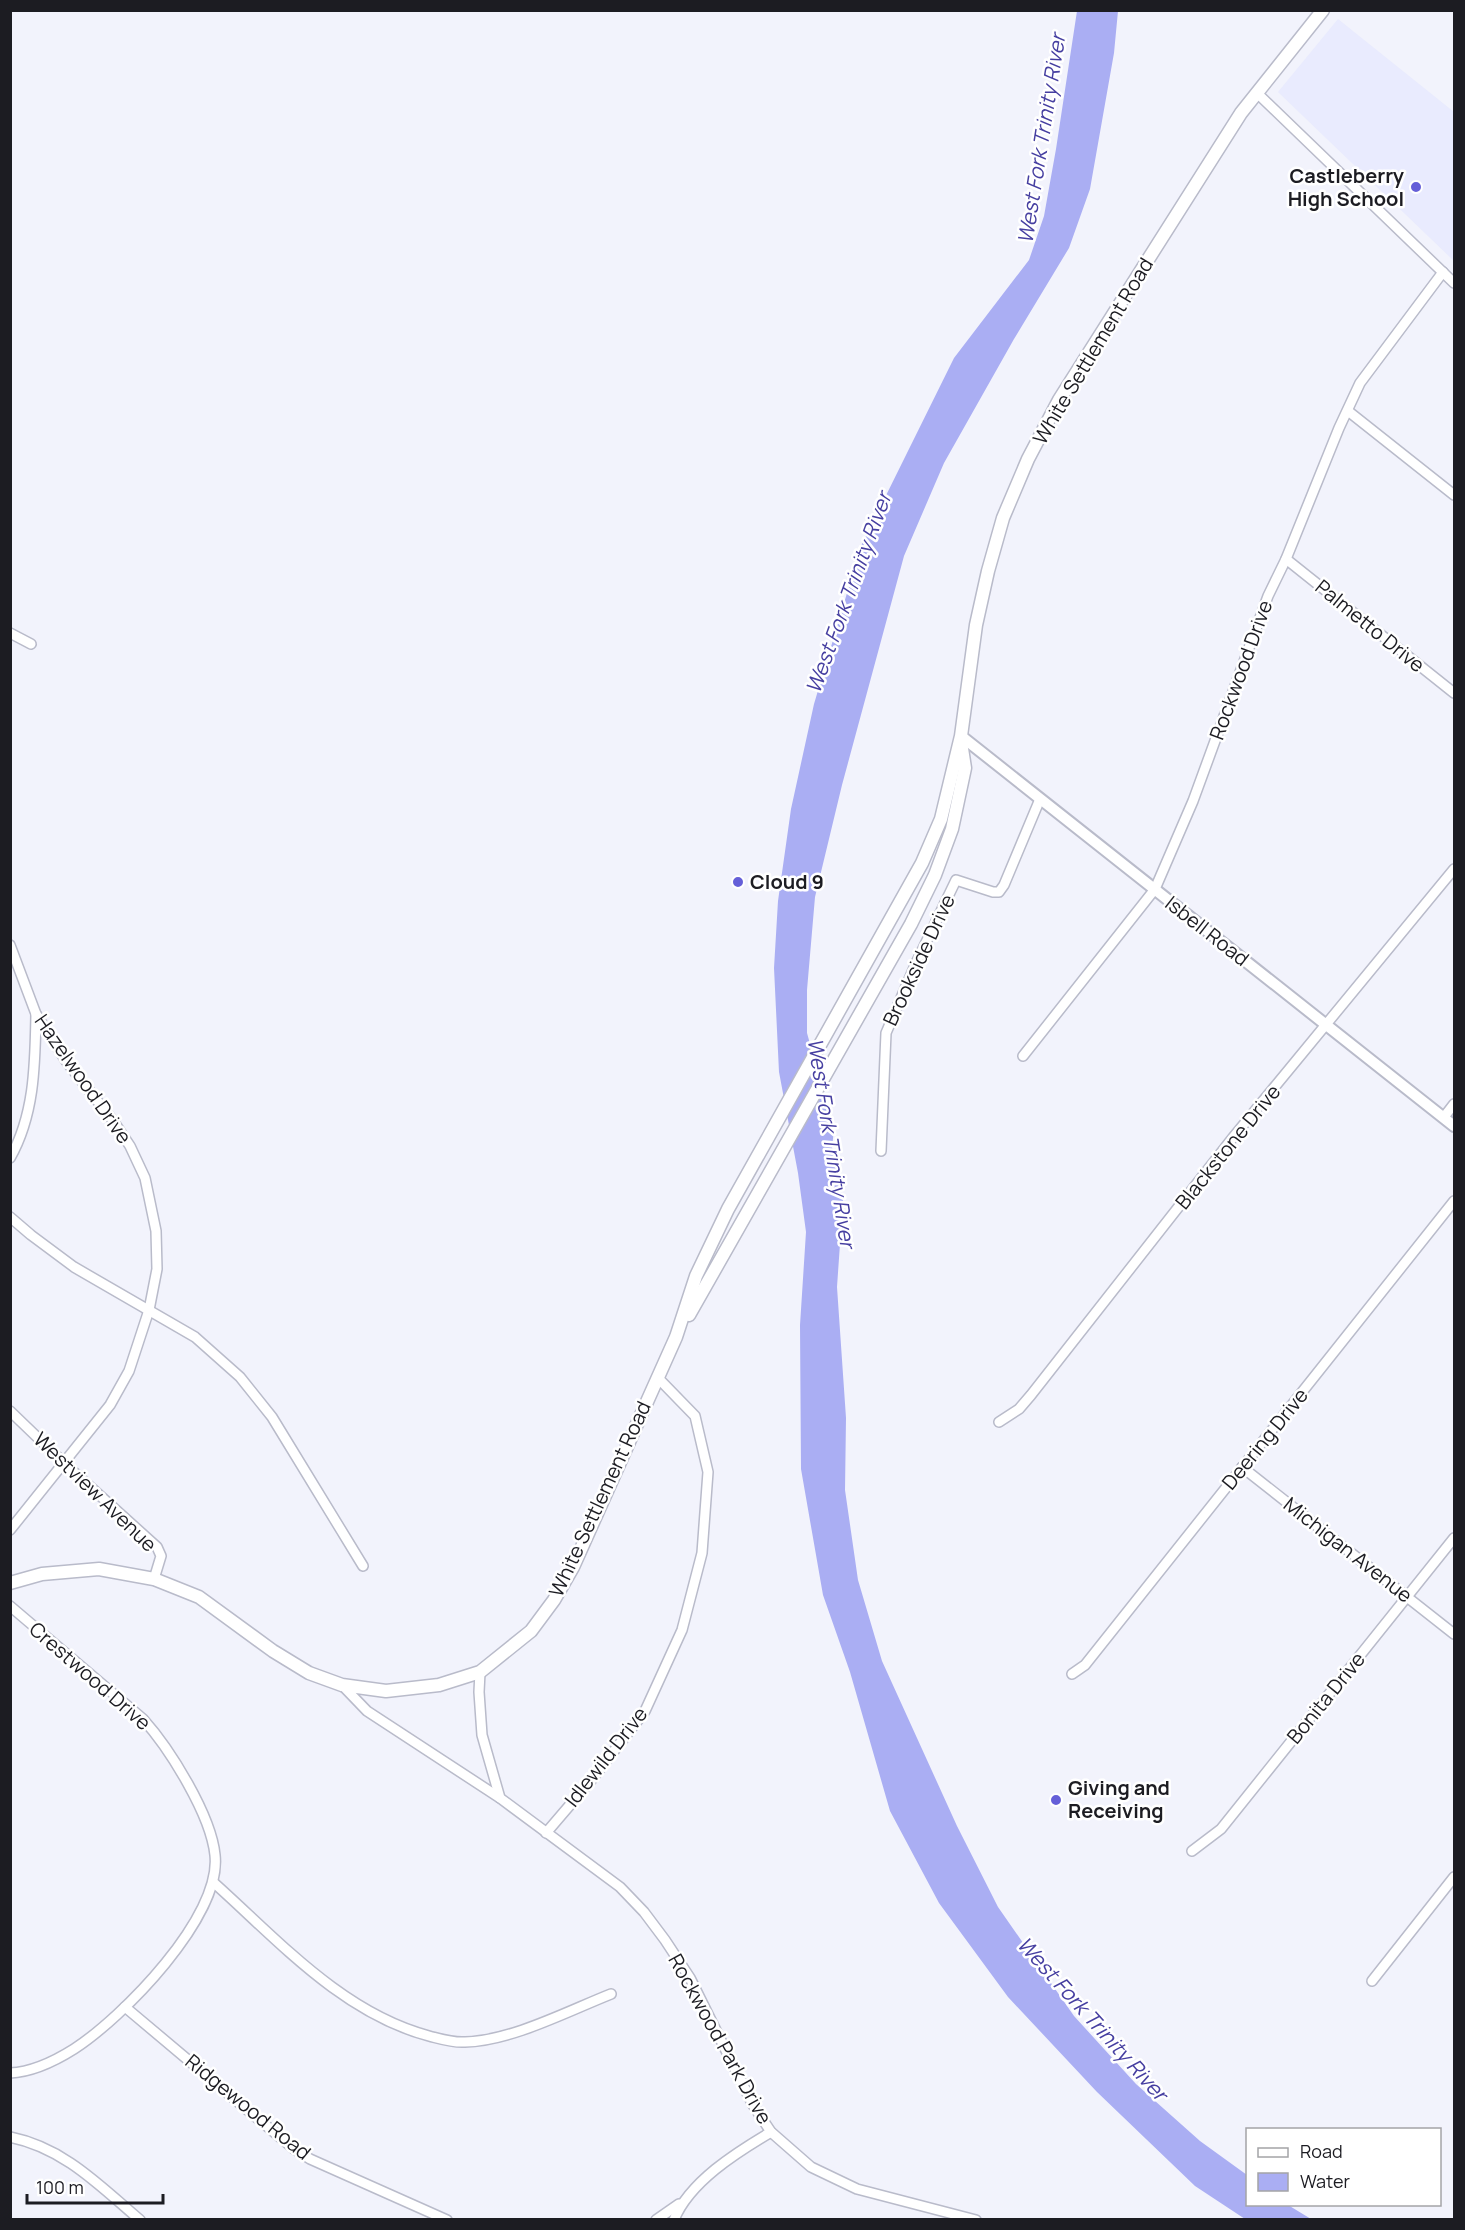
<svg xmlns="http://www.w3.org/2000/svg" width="1465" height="2230" font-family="Manrope,sans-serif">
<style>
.built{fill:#e9ebfe}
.water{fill:#aaaef3}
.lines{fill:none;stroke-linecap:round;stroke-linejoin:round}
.minor-casing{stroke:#b9bbca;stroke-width:12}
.tertiary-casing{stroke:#b9bbca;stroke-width:14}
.secondary-casing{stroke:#b9bbca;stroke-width:15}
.minor{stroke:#fff;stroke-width:9}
.tertiary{stroke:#fff;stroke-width:10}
.secondary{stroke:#fff;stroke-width:12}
.poi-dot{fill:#655fd8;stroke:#fff;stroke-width:2}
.labels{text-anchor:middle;stroke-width:5;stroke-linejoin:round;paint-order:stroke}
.poi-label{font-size:20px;font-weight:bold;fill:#1c1c22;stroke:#fff;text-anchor:start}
.street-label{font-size:20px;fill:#1c1c22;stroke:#fff}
.water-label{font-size:21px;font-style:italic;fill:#463fa1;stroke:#fff}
</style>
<rect width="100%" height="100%" fill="#f2f3fc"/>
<path class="built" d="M1338,19l116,93v149l-176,-169z"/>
<path class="water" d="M1077,11h41l-4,42 -24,136 -21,59 -55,91 -70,124 -40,93 -62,229 -27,112 -8,93v43l27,97 -2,17 11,54 -6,86 9,131 -1,72 13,90 24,81 75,165 41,81 76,109 62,68 64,57 47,34 1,29 40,1 23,14h-66l-50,-33 -98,-94 -89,-95 -69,-94 -49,-92 -40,-139 -27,-77 -22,-126 -1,-144 6,-93 -8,-59 -19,-101 -5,-104 4,-67 13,-92 23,-105 47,-158 93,-188 75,-98 15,-44 12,-67z"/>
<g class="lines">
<defs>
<g id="minor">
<path d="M1257,93l197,190"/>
<path d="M1348,411l106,84"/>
<path d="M1286,559l168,134"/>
<path d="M10,633l21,11"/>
<path d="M10,945l26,69 30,47 48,61 16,24 15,32 11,53 1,38 -8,41 -20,61 -19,34 -100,125"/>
<path d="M1023,1056l132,-167 38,-88 75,-205 18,-37 53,-131 21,-45 83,-111"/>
<path d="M1444,1117l10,-13"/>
<path d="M881,1151l5,-118 30,-70 40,-83 37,12h6l5,-7 36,-86"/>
<path d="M10,1158c25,-44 25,-95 26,-144"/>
<path d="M10,1217l21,18 43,32 121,70 45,40 32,40 91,149"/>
<path d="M10,1411l55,53 92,83 4,9 -7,23"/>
<path d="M999,1422l20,-13 12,-14 204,-260 219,-266"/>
<path d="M1242,1467l212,167"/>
<path d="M10,1606l133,113c27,30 68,96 72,136 7,62 -93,163 -141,194 -19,12 -41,23 -64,24"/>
<path d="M480,1672l-1,20 3,43 18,63 120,89 24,25 21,28 25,38 63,127 18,27 40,35 46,22 119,31"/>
<path d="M1072,1674l13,-9 369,-464"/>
<path d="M342,1685l25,26 133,87"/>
<path d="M546,1833l47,-55 52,-67 37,-81 20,-77 6,-81 -13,-56 -37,-38"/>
<path d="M1192,1851l29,-22 233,-291"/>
<path d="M213,1882c65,58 129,131 216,154 12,3 24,7 36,6 46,-1 103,-31 146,-48"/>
<path d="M1372,1981l82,-104"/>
<path d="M125,2007l169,142 16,10 137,61"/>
<path d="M10,2137c54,11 89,48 130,83"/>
<path d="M656,2220l23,-16"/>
<path d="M674,2220c15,-38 63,-68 97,-88"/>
</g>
<path id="tertiary" d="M961,736l493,390"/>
<g id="secondary">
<path d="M689,1315l222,-391 24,-49 17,-46 13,-61 -4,-26"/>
<path d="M10,1583l32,-9 57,-5 55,10 45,18 74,54 36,22 33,12 44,6 53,-6 41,-13 51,-41 23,-31 19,-33 103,-230 20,-61 32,-67 194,-346 19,-44 20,-83 15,-111 12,-54 15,-53 25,-59 31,-59 182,-287 82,-103"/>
</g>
</defs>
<use href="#minor" class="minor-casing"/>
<use href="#tertiary" class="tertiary-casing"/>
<use href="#secondary" class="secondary-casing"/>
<use href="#minor" class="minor"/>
<use href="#tertiary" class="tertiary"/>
<use href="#secondary" class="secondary"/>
</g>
<g class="poi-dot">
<circle cx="1416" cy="187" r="6"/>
<circle cx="738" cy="882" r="6"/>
<circle cx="1056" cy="1800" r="6"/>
</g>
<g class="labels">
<g class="poi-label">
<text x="1404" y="183" text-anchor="end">Castleberry<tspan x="1404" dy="23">High School</tspan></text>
<text x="750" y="889">Cloud 9</text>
<text x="1068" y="1795">Giving and<tspan x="1068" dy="23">Receiving</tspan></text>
</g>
<g class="street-label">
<text transform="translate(1093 351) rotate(-59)" y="7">White Settlement Road</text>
<text transform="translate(1370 626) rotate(39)" y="7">Palmetto Drive</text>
<text transform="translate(1241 670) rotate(-70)" y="7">Rockwood Drive</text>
<text transform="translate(1207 931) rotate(38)" y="7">Isbell Road</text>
<text transform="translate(919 960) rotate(-65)" y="7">Brookside Drive</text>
<text transform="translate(83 1079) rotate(55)" y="7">Hazelwood Drive</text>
<text transform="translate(1228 1147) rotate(-51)" y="7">Blackstone Drive</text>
<text transform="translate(1265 1439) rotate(-51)" y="7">Deering Drive</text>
<text transform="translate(95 1492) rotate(44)" y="7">Westview Avenue</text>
<text transform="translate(600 1499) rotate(-65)" y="7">White Settlement Road</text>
<text transform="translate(1348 1550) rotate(38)" y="7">Michigan Avenue</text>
<text transform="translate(90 1676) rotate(41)" y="7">Crestwood Drive</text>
<text transform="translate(1326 1698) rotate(-51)" y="7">Bonita Drive</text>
<text transform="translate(606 1757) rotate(-52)" y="7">Idlewild Drive</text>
<text transform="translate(720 2039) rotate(61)" y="7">Rockwood Park Drive</text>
<text transform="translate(248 2107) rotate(39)" y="7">Ridgewood Road</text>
</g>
<g class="water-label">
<text transform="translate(1042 139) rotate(-81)" y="7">West Fork Trinity River</text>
<text transform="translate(849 593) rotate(-70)" y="7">West Fork Trinity River</text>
<text transform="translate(831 1143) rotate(81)" y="7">West Fork Trinity River</text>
<text transform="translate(1092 2019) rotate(48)" y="7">West Fork Trinity River</text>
</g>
</g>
<rect width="1465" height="2230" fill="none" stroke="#1c1c22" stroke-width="24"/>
<rect x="1246" y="2128" width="195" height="78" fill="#ffffff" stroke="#a4a4a7" stroke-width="1.5"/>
<rect x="1258" y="2148" width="30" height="9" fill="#ffffff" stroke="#a4a4a7" stroke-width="1.5"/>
<text x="1300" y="2158" font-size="18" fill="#1c1c22">Road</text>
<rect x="1258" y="2173" width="30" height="18" fill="#aaaef3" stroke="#a4a4a7" stroke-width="1.5"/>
<text x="1300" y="2188" font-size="18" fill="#1c1c22">Water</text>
<path d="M27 2194v9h136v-9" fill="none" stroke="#1c1c22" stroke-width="3"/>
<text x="36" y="2194" font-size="18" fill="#1c1c22" stroke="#ffffff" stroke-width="4.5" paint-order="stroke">100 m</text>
</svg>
